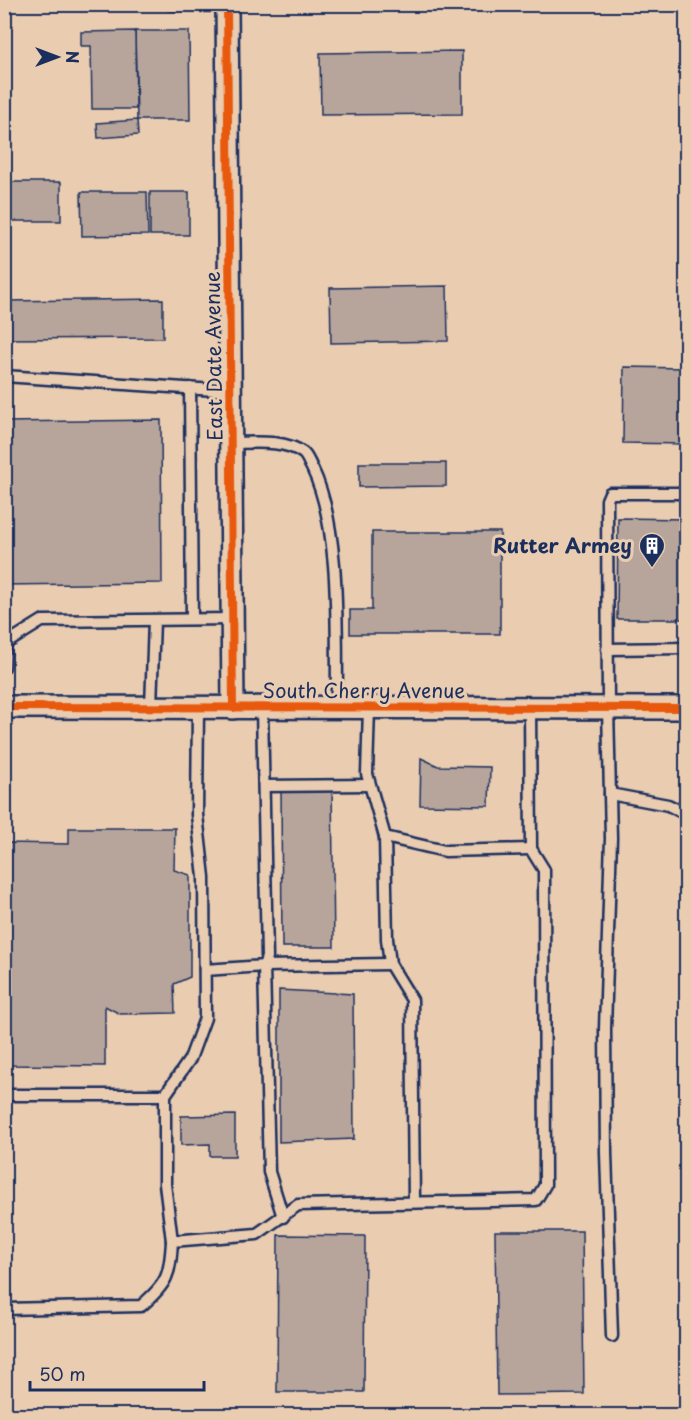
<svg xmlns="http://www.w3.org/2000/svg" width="691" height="1420" font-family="'Playpen Sans',sans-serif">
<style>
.building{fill:#b7a59c;stroke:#1b2f5e;stroke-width:1.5}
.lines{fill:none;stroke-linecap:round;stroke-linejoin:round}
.service-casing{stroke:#1b2f5e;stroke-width:15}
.minor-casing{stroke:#1b2f5e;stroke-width:26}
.service{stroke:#eacdb1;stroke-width:10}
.minor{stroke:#eacdb1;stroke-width:21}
.cycleway-casing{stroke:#eacdb1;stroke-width:11}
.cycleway{stroke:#e8590c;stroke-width:8}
.labels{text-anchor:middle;stroke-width:6;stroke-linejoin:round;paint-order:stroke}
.street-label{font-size:20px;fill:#1b2f5e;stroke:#eacdb1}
.poi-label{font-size:20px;font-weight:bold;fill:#1b2f5e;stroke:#eacdb1;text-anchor:end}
</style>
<rect width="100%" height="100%" fill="#eacdb1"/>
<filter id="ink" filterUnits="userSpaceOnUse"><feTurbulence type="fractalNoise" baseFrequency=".0167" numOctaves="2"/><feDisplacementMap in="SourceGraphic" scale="12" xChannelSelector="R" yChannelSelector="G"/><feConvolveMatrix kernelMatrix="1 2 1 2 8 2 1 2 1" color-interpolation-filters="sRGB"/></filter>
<g filter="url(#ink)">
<g class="building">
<path d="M135,31h54l1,89h-53z"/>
<path d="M135,31l1,78h-44l-1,-63h-10v-14z"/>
<path d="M462,51v63l-141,1 -1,-62z"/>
<path d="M137,120l1,15 -40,3 -1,-15z"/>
<rect x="4" y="182" width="57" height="39"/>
<path d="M81,192h66l1,43 -66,1z"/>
<rect x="150" y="192" width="39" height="43"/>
<path d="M447,286l1,55 -117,2 -1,-55z"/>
<path d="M163,299v39l-159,1v-38z"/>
<path d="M624,367l62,1v76l-63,-1z"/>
<path d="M161,420l1,163 -158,2v-163z"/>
<path d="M359,463h87v23l-87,1z"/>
<path d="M618,518l68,1v100h-69z"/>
<path d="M372,532h128v102h-150v-24h22z"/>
<path d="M421,758l17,8 52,1 -1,39 -69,-1z"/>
<path d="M332,785l2,162h-52l-1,-161z"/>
<path d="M69,828h106l-1,42 16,5v102l-16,7 1,29 -55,1 -15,-8v60l-101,-1v-222l65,1z"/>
<path d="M279,990l74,4 1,145 -75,3z"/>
<path d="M235,1115v41h-25v-12l-29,1v-29z"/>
<path d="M495,1231h87l2,163 -87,1z"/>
<path d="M278,1235l87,1 -1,156h-87z"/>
</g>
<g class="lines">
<defs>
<g id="service">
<path d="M169,4l58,2"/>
<path d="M4,376l226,15"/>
<path d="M190,388l2,231"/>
<path d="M231,443c22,0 53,-4 72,10 4,3 6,10 9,15 30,61 24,171 25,240"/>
<path d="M607,649l79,-1"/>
<path d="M4,667l1,-23 37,-23 191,-2"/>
<path d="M151,707l3,-87"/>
<path d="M369,708l-2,66 18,63 60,14 86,-2"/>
<path d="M264,786l106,-1"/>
<path d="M610,794l58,11 18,9"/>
<path d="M385,837l2,102 3,25 22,36 2,202"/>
<path d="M205,970l59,-4 3,-9 -5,-249"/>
<path d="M4,1095h161"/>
<path d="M283,1217l-14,-45 -5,-206 126,-2"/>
<path d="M172,1241l-7,-57v-89l25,-36 15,-41 -1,-141 -7,-62 1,-107"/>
<path d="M4,1309l137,-3c27,-23 29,-31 31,-65l85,-7 41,-29 238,-5 9,-15 -1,-315 -13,-21 -1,-141"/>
<path d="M612,1336l-6,-183 -1,-124 6,-191 -3,-130 -1,-208 3,-7h76"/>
</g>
<g id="minor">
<path d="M227,4l6,704"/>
<path d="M4,707l682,1"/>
</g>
</defs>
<use href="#service" class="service-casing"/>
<use href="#minor" class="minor-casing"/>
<use href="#service" class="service"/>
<use href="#minor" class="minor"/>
<defs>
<g id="cycleway">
<path d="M227,4l6,704"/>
<path d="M4,707l682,1"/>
</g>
</defs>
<use href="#cycleway" class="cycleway-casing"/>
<use href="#cycleway" class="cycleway"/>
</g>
</g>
<defs>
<symbol id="building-pin" viewBox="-11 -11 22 30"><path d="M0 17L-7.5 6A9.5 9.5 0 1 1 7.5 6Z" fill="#1b2f5e" stroke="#eacdb1"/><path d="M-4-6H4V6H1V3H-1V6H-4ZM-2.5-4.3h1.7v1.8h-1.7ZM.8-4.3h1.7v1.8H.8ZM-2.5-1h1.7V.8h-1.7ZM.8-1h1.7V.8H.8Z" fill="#fff"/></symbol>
</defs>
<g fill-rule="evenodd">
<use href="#building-pin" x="637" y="531" width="30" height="40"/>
</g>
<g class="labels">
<g class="street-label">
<text transform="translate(214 356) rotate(-91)" y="7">East Date Avenue</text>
<text x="364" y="698">South Cherry Avenue</text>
</g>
<g class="poi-label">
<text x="632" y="553">Rutter Armey</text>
</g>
</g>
<rect width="691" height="1420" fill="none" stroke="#eacdb1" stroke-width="24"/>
<rect x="12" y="12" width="667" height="1396" fill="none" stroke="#1b2f5e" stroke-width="2" filter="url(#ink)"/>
<g transform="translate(57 57) rotate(90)" stroke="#eacdb1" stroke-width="4.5" paint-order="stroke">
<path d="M0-4.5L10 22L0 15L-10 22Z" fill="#1b2f5e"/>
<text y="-9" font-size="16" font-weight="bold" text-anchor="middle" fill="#1b2f5e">N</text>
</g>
<path d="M30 1381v9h174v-9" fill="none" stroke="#1b2f5e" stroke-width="3"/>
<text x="39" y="1381" font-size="18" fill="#1b2f5e" stroke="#eacdb1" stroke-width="4.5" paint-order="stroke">50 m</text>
</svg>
